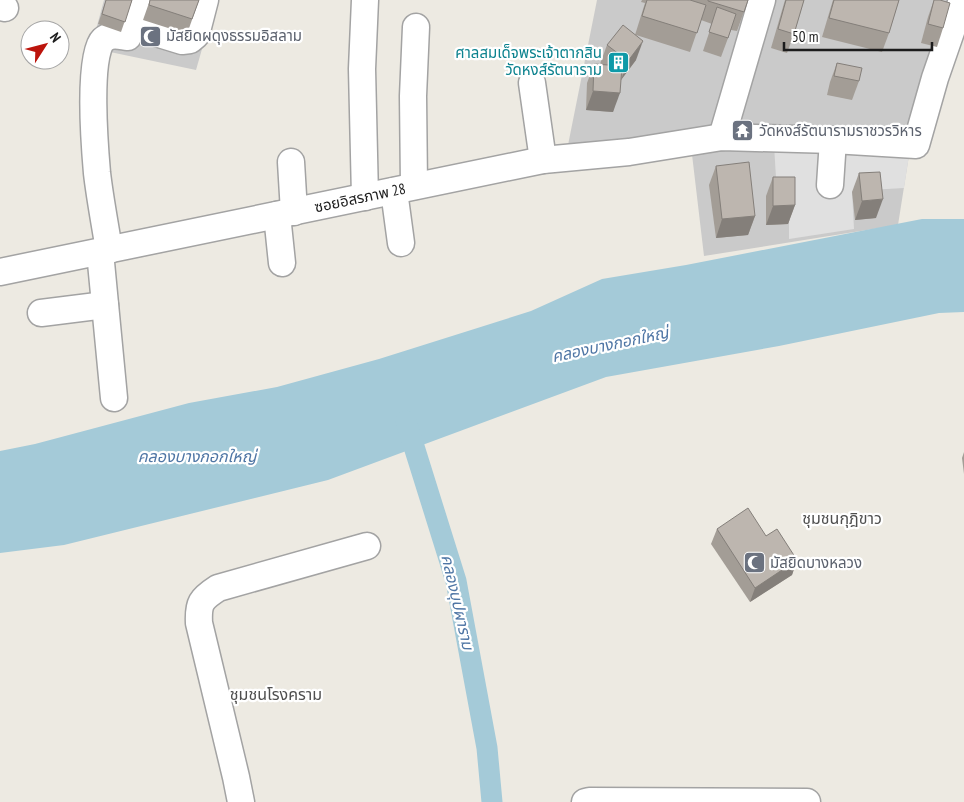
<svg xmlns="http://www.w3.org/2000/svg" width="964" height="802" font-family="'PT Sans Narrow','Noto Sans Thai',sans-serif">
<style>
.religious{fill:#cacaca}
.parking{fill:#e0e0e0}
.water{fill:#a4cad8}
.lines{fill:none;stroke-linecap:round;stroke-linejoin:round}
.canal{stroke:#a4cad8;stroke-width:21}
.minor-casing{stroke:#a3a3a3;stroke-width:29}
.minor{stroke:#fff;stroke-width:26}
.wall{fill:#a39d96}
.shaded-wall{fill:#847f7a}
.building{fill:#bdb6af;stroke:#847f7a}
.labels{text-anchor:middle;stroke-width:4.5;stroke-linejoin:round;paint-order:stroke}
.worship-label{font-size:15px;fill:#5b616d;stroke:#fff;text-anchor:start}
.culture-label{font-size:15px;fill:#0d838f;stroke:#fff;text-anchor:end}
.street-label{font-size:15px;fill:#1c1c1c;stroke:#fff}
.water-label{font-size:16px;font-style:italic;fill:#4f76a5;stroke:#fff}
.neighbourhood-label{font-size:16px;fill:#4f4f4f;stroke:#fff}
</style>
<rect width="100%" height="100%" fill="#edeae2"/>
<g class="religious">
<path d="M104,0h112l-20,70 -105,-22z"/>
<path d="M597,0h352l-39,149 -12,76 -194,31 -13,-110 -125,9z"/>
</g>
<path class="parking" d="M774,145l136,4 -6,39 -52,3 2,38 -65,10v-44l-12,-1z"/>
<path class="water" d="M922,219h42v93l-25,1 -160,33 -173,31 -278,103 -264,65 -64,8v-102l35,-7 154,-41 88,-16 102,-28 152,-48 71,-32 84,-14z"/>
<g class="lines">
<path class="canal" d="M406,421l50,160 31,167 5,54"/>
<defs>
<g id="minor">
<path d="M0,7l5,1"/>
<path d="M133,26l49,15 8,-1 6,-5 9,-35"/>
<path d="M532,83l11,77"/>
<path d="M722,137l40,-137"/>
<path d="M291,162l3,50"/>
<path d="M830,185l3,-45"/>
<path d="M414,186l-1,-90 3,-69"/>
<path d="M394,191l7,52"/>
<path d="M365,197l-3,-128 3,-69"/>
<path d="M277,215l5,48"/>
<path d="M109,250c-4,-26 -9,-51 -12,-77 -2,-23 -10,-118 6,-133 7,-7 16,-4 25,-3l13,-37"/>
<path d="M100,252l14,146"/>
<path d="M0,272l543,-112 86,-8 93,-15 111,3 83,5 19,-67 27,-78"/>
<path d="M41,313l64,-8"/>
<path d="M241,802l-5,-25 -37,-154c-1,-20 2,-24 19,-35l149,-42"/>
<path d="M585,802l4,-1 218,1"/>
</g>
</defs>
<use href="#minor" class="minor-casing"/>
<use href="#minor" class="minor"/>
</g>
<g class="wall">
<path d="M106,0h26l-11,32 -23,-8z"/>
<path d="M150,0h49l-12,34 -44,-14z"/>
<path d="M642,0h106l-11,31 -6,-1 -10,27 -18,-6 9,-27 -11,-4 -11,32 -54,-17v25l-15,20 -8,32 -27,-2 1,-27 7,-19h7h-1l7,-19 28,-10 10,-32 -4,-1z"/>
<path d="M785,0h19l-10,34 -7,19 -16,-5z"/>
<path d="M833,0h66l-10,33 -7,19 -60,-15z"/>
<path d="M934,0l9,28 -6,19 -16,-4 7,-26z"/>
<path d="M837,63l22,18 -7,19 -25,-5 3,-13z"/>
<path d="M716,166l39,50 -7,19 -32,3 -7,-53z"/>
<path d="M859,173l17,45 -21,2 -3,-28z"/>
<path d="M773,177l22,28 -7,19 -22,1v-29z"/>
<path d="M964,452v22l-2,-16z"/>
<path d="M717,529l49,7 31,24 -5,15 -42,27 -39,-58z"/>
</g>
<g class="shaded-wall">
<path d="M643,41l-7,19 -15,20 7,-19z"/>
<path d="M593,91l27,2 -7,19 -27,-2z"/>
<path d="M883,199l-7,19 -21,2 7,-19z"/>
<path d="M795,205l-7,19 -22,1 7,-19z"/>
<path d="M755,216l-7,19 -32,3 6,-19z"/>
<path d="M797,560l-5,15 -42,27 5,-14z"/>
</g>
<g class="building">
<path d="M106,0h26l-7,22 -23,-8z"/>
<path d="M150,0h49l-7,19 -43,-14z"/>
<path d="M647,0h43l16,5 -9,28 -55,-17z"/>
<path d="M708,0h40l-4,12 -36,-11z"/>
<path d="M786,0h18l-10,34 -16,-5z"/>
<path d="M834,0h65l-10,33 -60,-15z"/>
<path d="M934,0h6l10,3 -7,25 -15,-4z"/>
<path d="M717,7l19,7 -8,24 -19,-6z"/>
<path d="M623,25l20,16 -15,20 -21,-16z"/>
<path d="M837,63l25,5 -3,13 -25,-5z"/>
<path d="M594,64l28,2 -2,27 -27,-2z"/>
<path d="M749,162l6,54 -33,3 -6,-53z"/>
<path d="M880,172l3,27 -21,2 -3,-28z"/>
<path d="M773,177h22v28l-22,1z"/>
<path d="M748,508l18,28 11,-7 20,31 -42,28 -38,-59z"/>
</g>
<defs>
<symbol id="mosque-square" viewBox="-11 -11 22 22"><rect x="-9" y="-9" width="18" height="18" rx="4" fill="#6b7280" stroke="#fff"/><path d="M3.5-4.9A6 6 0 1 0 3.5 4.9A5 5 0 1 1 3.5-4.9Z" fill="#fff"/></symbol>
<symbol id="building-square" viewBox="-11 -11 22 22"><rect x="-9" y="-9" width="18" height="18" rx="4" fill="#0f9aa8" stroke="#fff"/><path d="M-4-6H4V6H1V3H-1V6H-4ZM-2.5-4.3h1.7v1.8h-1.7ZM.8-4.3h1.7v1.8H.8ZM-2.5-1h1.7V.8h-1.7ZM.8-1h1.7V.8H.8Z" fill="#fff"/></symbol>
<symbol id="temple-square" viewBox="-11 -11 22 22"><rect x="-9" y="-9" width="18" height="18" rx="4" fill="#6b7280" stroke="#fff"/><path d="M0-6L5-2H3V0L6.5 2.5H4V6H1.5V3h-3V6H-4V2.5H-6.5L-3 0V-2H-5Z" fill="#fff"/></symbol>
</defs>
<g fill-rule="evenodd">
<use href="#mosque-square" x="138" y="24" width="25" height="25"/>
<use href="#building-square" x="606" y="50" width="25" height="25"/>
<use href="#temple-square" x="730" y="118" width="25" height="25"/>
<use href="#mosque-square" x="742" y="550" width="25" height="25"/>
</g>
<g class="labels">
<g class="worship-label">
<text x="166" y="41">มัสยิดผดุงธรรมอิสลาม</text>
<text x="759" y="136">วัดหงส์รัตนารามราชวรวิหาร</text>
<text x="770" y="568">มัสยิดบางหลวง</text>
</g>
<g class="culture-label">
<text x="602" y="58">ศาลสมเด็จพระเจ้าตากสิน<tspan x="602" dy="17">วัดหงส์รัตนาราม</tspan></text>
</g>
<g class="street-label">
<text transform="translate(360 198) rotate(-12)" y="5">ซอยอิสรภาพ 28</text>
</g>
<g class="water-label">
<text transform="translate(610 344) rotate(-12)" y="6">คลองบางกอกใหญ่</text>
<text x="197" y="462">คลองบางกอกใหญ่</text>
<text transform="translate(458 602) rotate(77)" y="6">คลองบุปผาราม</text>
</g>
<g class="neighbourhood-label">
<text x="842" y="524">ชุมชนกุฎิขาว</text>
<text x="276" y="700">ชุมชนโรงคราม</text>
</g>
</g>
<g transform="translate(45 45) rotate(54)"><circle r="24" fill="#ffffff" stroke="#a4a4a4"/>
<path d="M0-4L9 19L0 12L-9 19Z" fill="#bc140c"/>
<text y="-8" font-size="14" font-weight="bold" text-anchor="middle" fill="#1c1c1c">N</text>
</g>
<path d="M784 42v8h148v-8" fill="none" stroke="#1c1c1c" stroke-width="2.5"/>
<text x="792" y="42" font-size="15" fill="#1c1c1c" stroke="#ffffff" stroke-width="4" paint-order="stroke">50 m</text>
</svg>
